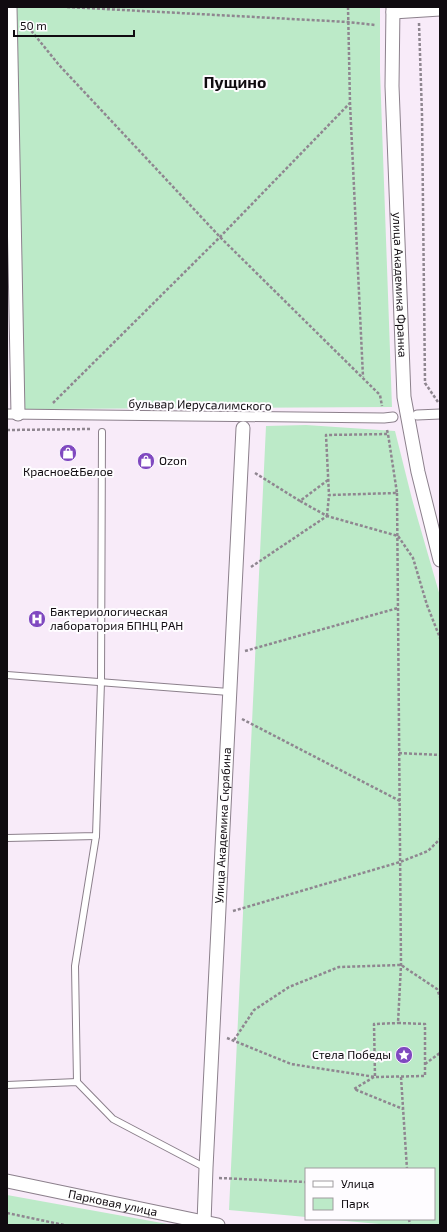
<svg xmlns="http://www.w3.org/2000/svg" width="447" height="1232" font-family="'Exo 2',sans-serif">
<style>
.green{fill:#bceac8}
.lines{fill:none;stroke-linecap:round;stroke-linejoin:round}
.service-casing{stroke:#8c808c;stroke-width:8}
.pedestrian-casing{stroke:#8c808c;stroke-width:11}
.minor-casing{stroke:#8c808c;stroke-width:15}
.path{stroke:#8f8690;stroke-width:2.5;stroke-dasharray:3 2;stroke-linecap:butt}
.service{stroke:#fff;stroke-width:6}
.pedestrian{stroke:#fff;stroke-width:9}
.minor{stroke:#fff;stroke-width:13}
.labels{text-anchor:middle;stroke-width:4;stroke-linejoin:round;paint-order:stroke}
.street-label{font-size:12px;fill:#100b10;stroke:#fefcff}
.poi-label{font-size:12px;fill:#100b10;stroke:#fefcff;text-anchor:start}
.district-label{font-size:16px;font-weight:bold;fill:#100b10;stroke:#fefcff}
</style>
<rect width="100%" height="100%" fill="#f8ebf9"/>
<g class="green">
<path d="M12,7h368v64l12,336 -345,2 -22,5 -11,-220z"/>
<path d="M306,425l89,6 17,68 28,97v629h-50l-66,-6h110v-50h-128v48l-77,-7 37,-784z"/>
<path d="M7,1195l166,30h-166z"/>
</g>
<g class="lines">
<defs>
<g id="service">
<path d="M7,675l222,17"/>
<path d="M7,838l89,-2 5,-154 1,-250"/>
<path d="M77,1082l-2,-116 21,-130"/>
<path d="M7,1085l70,-3 36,37 93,49"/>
</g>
<g id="pedestrian">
<path d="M7,414l377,4 9,-1"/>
<path d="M417,415l23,-1"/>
</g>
<g id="minor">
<path d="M10,7l8,407"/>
<path id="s1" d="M393,7l-1,79 12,311 14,75 22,88"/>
<path d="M393,12l47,-3"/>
<path id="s2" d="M7,1181l211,44"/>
<path id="s3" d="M204,1223l2,-55 37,-740"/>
</g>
</defs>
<use href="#service" class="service-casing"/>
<use href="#pedestrian" class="pedestrian-casing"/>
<use href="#minor" class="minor-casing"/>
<g class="path">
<path d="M67,7l281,15 27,3"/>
<path d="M348,7l2,96 13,274"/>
<path d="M25,23l34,42 161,172 160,158 2,11"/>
<path d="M419,23l3,92 3,268 13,19"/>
<path d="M53,403l165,-164 132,-136"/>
<path d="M7,430l85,-1"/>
<path d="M387,430l1,4 9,59 -68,2 -3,-60 62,-1"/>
<path d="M255,473l45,28"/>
<path d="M328,480l-28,21 27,15 71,20 15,22 14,47 13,33"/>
<path d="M397,493l4,472 -3,58"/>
<path d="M327,516l2,-21"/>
<path d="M251,567l76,-51"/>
<path d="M245,651l153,-43"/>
<path d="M242,719l158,82"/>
<path d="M399,753l41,2"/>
<path d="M233,911l167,-49 28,-11 12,-12"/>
<path d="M398,1023l27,1v52l-50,1 -1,-53z"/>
<path d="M227,1038l64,26 84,13"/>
<path d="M234,1040l20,-30 35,-23 50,-20 62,-2 36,24 3,8"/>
<path d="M425,1064l15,-11"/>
<path d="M374,1077l-20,12 49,20"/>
<path d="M401,1077l6,92"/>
<path d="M219,1178l87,4"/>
<path d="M7,1213l57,12"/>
<path d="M409,1219l1,6"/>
</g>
<use href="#service" class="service"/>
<use href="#pedestrian" class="pedestrian"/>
<use href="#minor" class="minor"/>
</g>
<defs>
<symbol id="shop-disc" viewBox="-11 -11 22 22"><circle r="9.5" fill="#8049c0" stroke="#fefcff"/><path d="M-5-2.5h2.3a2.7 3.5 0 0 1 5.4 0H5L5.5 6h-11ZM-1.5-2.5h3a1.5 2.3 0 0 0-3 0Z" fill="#fff"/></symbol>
<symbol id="hospital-disc" viewBox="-11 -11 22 22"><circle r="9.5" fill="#8049c0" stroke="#fefcff"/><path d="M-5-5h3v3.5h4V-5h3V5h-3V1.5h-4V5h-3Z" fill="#fff"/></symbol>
<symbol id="sight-disc" viewBox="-11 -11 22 22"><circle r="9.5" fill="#8049c0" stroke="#fefcff"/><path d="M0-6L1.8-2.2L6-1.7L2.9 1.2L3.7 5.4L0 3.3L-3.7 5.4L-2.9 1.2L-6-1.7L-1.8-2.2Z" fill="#fff"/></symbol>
</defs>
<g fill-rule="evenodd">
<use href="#shop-disc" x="58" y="443" width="20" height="20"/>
<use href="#shop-disc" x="136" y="451" width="20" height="20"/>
<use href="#hospital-disc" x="27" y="609" width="20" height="20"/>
<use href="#sight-disc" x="394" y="1045" width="20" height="20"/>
</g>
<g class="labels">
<g class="street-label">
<text dy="4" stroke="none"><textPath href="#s1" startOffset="278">улица Академика Франка</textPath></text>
<text transform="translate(200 405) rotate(1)" y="4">бульвар Иерусалимского</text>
<text dy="4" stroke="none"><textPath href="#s3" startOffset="398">Улица Академика Скрябина</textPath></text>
<text dy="4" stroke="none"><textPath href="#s2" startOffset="108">Парковая улица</textPath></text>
</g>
<g class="poi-label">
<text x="159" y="465">Ozon</text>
<text x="68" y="476" text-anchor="middle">Красное&amp;Белое</text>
<text x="50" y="616">Бактериологическая<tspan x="50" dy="14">лаборатория БПНЦ РАН</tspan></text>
<text x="391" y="1059" text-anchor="end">Стела Победы</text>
</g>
<g class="district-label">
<text x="235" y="88">Пущино</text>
</g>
</g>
<rect width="447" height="1232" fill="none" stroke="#100b10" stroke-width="16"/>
<rect x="305" y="1168" width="130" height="52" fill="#fefcff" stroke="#9f9c9f"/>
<rect x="313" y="1181" width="20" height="6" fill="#ffffff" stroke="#9f9c9f"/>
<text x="341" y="1188" font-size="12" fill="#100b10">Улица</text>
<rect x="313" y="1198" width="20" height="12" fill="#bceac8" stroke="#9f9c9f"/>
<text x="341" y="1208" font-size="12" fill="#100b10">Парк</text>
<path d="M14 30v6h120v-6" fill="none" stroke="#100b10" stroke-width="2"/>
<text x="20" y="30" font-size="12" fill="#100b10" stroke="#fefcff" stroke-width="3" paint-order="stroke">50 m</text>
</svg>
